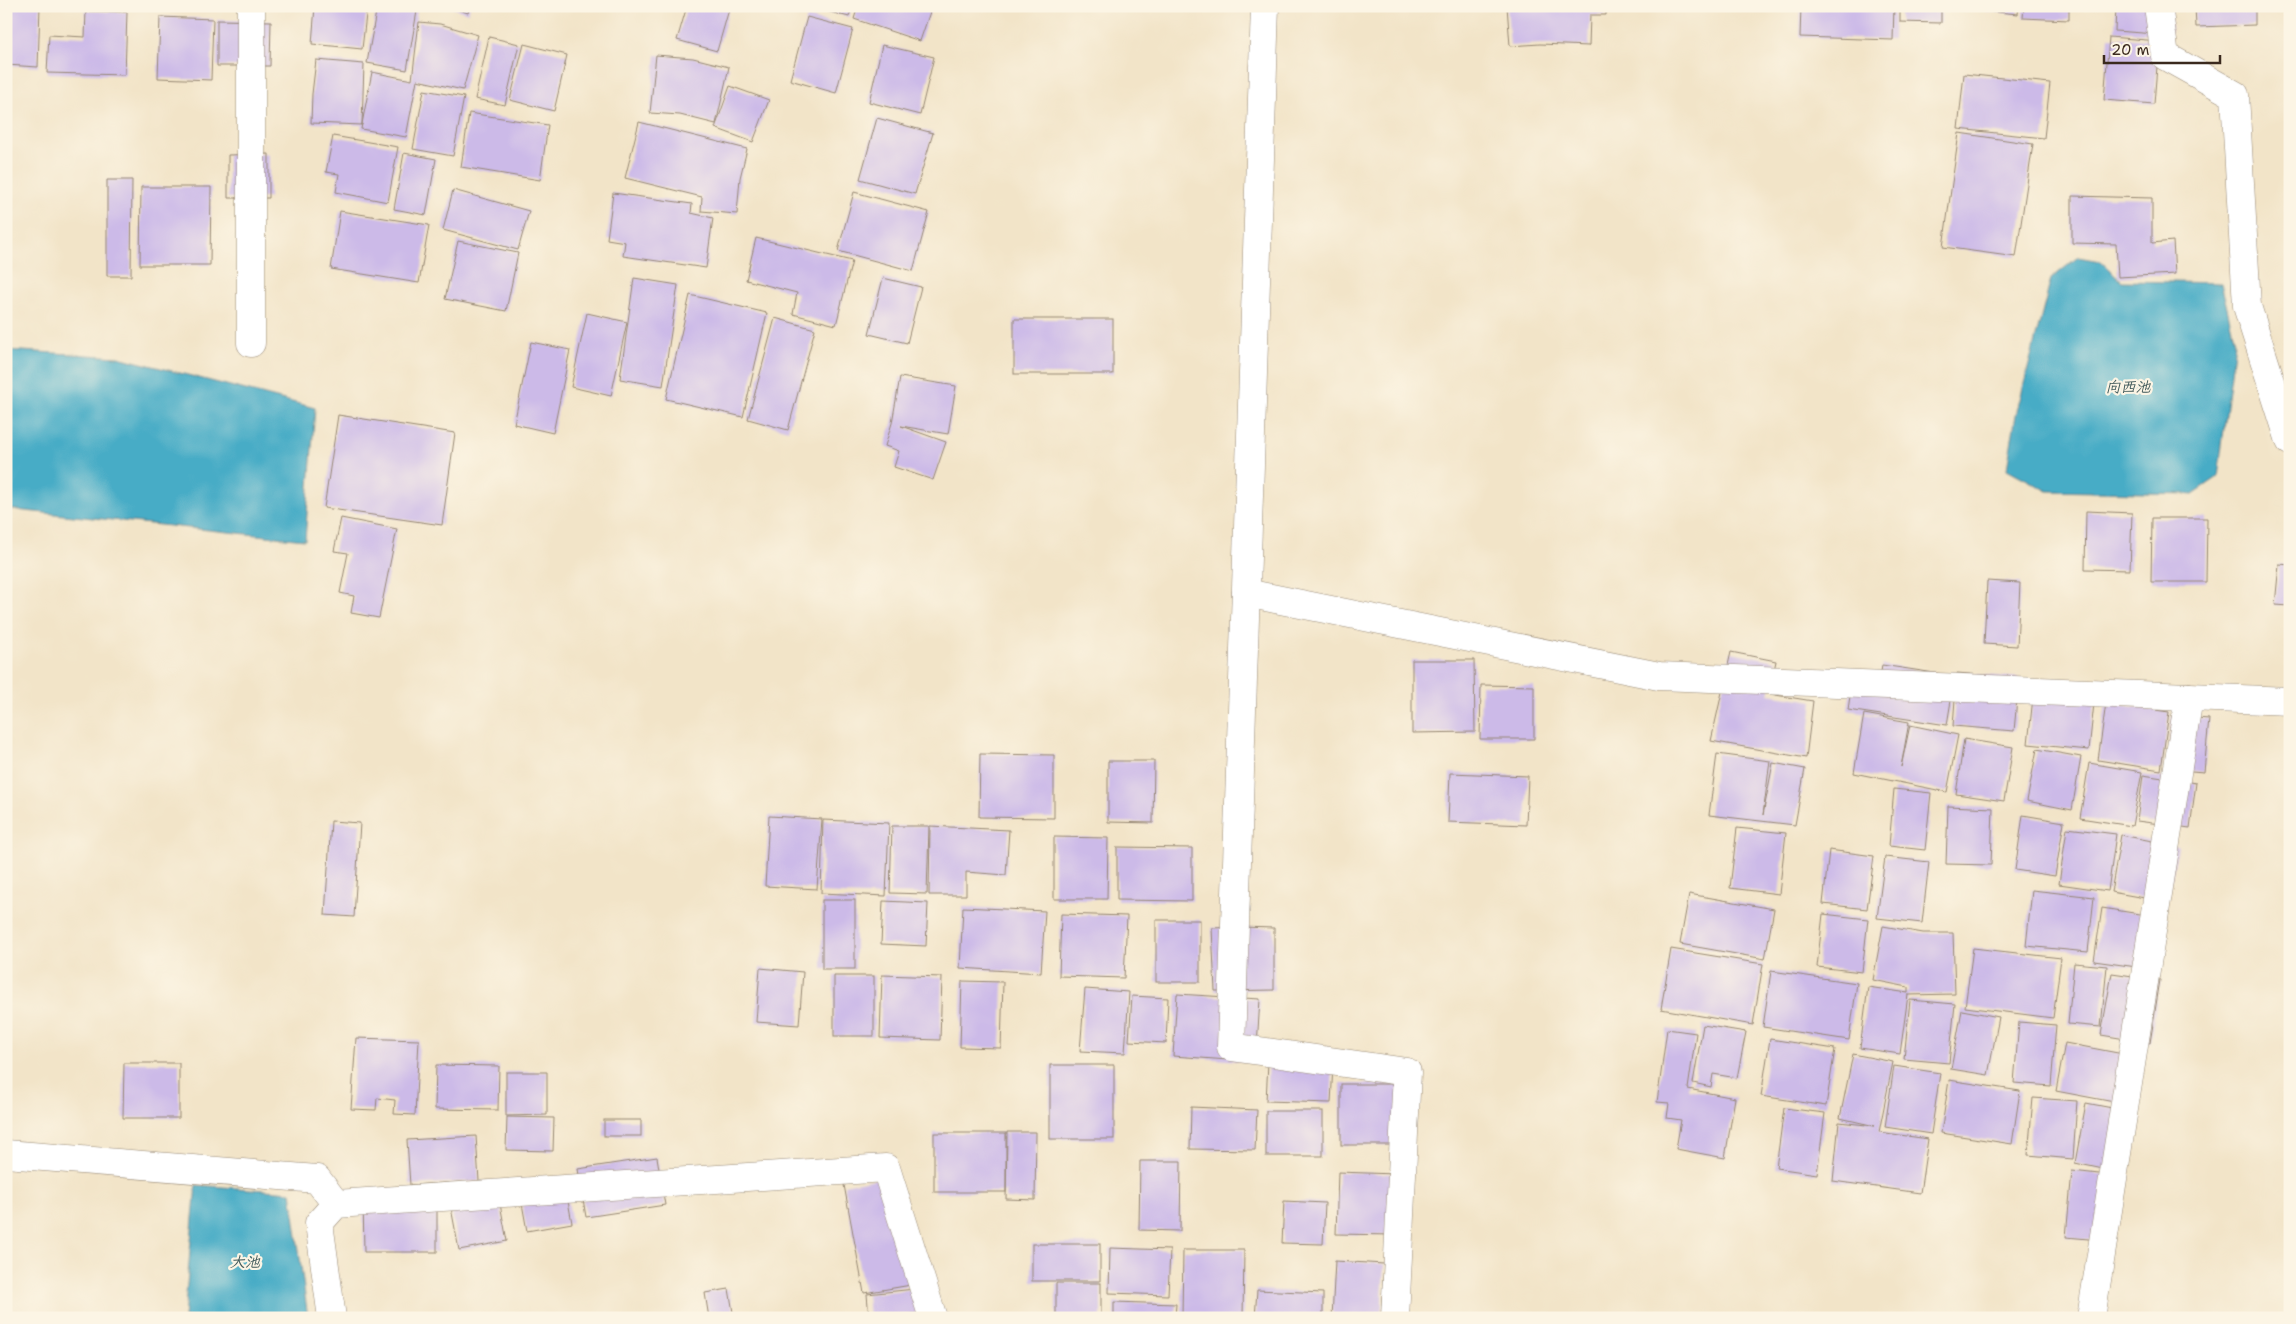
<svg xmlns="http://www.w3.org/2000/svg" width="2296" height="1324" font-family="'Shantell Sans','LXGW WenKai TC',sans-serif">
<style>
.water{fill:#46acc6;stroke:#406b72}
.building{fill:#ccbae8}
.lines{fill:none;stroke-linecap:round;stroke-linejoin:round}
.street-casing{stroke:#968773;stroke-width:29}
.street{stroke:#fff;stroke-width:28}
.labels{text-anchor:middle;stroke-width:4.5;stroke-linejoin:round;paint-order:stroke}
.water-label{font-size:15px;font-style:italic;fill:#3f5859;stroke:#fcf5e5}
</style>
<rect width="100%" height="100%" fill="#fcf5e5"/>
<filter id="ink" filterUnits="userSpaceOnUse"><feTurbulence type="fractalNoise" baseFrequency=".02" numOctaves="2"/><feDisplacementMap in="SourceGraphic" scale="10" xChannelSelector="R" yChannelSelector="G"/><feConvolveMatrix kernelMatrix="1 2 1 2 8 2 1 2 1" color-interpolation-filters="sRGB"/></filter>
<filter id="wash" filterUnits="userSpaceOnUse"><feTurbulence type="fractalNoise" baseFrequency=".0096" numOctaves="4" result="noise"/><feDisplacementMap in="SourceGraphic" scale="20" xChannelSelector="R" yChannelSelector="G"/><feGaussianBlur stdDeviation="1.12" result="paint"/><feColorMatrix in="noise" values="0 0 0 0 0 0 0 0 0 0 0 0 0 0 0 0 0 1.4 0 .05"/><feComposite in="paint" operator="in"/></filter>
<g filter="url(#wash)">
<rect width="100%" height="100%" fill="#f2e4c8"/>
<g class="water">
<path d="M2078,257l22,4 22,20 99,2 14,59 -17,135 -25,17 -145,-3 -41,-22 9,-54 35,-136z"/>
<path d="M6,350l112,7 197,51 -10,132 -299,-31z"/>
<path d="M196,1185l95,7 17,126h-124z"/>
</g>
<g id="blocks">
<g class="building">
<path d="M6,6h34l-2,61 -32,-2z"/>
<path d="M315,6h52l-5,43 -50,-5z"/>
<path d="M377,6l40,5 -10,59 -40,-7z"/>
<path d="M447,6h23l-2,7z"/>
<path d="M687,6h43l-13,45 -40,-11z"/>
<path d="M807,6h45l-3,11z"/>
<path d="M858,6h74l-12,35 -66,-22z"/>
<path d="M1507,6h99v9h-16l-1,31 -49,-2 -30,2z"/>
<path d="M1801,6h93l-1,34 -93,-3z"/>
<path d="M1900,6h41v17l-41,-1z"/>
<path d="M1986,6h33l-1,8 -33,-3z"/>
<path d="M2024,6h45v14l-46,-2z"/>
<path d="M2116,6h56l-2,29 -55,-4z"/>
<path d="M2195,6h60v19l-59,2z"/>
<path d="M86,11l41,1 -2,63 -78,-2 2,-38 36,2z"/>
<path d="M160,17l53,2 -2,61 -53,-2z"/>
<path d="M807,17l46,12 -17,64 -46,-13z"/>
<path d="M217,20l54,1 -1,45h-53z"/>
<path d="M419,22l21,2 38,11 -15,55 -46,-10 -11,57 -45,-8 11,-57 40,8z"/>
<path d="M489,37l30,7 -14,61 -30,-6z"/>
<path d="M2109,37l50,4 -5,63 -50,-4z"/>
<path d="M524,44l43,11 -13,56 -44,-11z"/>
<path d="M882,45l52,12 -14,58 -51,-13z"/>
<path d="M656,55l37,3 36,9 -13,57 -36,-9 -30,-2z"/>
<path d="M316,60l48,4 -2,61 -51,-2 1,-29z"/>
<path d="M1964,74l86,9 -6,55 -86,-9z"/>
<path d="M730,86l39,14 -16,42 -38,-14z"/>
<path d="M424,90l40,7 -11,59 -40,-7z"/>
<path d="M469,113l79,12 -8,55 -79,-13z"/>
<path d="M877,118l56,15 -18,61 -55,-15z"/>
<path d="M639,122l108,27 -7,29 -3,36 -36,-3 1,-14 -77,-19z"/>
<path d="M1959,133l74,11 -17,113 -73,-10z"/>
<path d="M333,136l65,11 -10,55 -52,-10 3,-18 -13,-2z"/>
<path d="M404,153l32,6 -10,56 -32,-6z"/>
<path d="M269,154v44h-41v-43z"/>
<path d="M107,180h25l-1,96h-24z"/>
<path d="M141,187h70l-1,78h-70z"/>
<path d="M453,190l76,21 -11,39 -75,-20z"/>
<path d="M854,192l75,20 -16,59 -75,-20z"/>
<path d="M613,193l79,11 -1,9 22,5 -7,50 -83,-12 2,-14 -18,-3z"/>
<path d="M2072,196l80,2v45l21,-2 2,33 -57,3 -2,-33 -44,-1z"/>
<path d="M340,211l89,14 -10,58 -88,-14z"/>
<path d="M756,238l96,23 -16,64 -43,-11 4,-21 -51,-13z"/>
<path d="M458,241l60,12 -12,58 -61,-12z"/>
<path d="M634,278l44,7 -15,101 -43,-7z"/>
<path d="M883,278l38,9 -14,56 -38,-9z"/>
<path d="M690,295l77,18 -24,104 -77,-18z"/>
<path d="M587,313l40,9 -16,74 -40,-9z"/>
<path d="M775,318l40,11 -27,101 -40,-11z"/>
<rect x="1014" y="319" width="99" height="55"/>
<path d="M531,342l39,8 -17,83 -39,-9z"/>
<path d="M900,377l56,9 -8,48 -47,-8 45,16 -13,38 -39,-13 5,-16 -14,-5 7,-23z"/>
<path d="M338,415l117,18 -13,92 -118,-17z"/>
<path d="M2086,511l46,2 -2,57 -45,-1z"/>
<path d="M341,518l56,11 -18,89 -28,-5 3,-17 -14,-3 8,-40 -14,-2z"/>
<path d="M2152,518h55l-1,64h-55z"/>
<path d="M2279,564l11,1v41l-15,-1z"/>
<path d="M1987,581l33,2 -3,63 -33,-2z"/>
<path d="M1731,652l45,9 -7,33 44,7 -7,57 -95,-17z"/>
<path d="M1412,660h62l1,72 -63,1z"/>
<path d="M1882,665l73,11 -8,49 -99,-15 4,-28 27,4z"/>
<path d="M1957,673l62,5 -5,53 -61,-5z"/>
<path d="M1481,685l53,1v53h-54z"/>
<path d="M2034,688l61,6 -6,56 -61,-6z"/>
<path d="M2106,703l63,9 -8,58 -63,-10z"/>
<path d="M1864,714l45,8 -8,45 9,-42 48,10 -11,57 -93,-19z"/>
<path d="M2172,716l37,3 -5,53 -37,-3z"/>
<path d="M1964,739l49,8 -9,54 -48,-7z"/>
<path d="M2037,749l44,8 -9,53 -45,-9z"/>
<path d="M980,754l74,1v63l-75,-1z"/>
<path d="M1717,754l53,7 -7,54 10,-52 32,6 -10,56 -86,-10z"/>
<path d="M1108,761h46l-1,62 -45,-1z"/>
<path d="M2089,763l53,9 -10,54 -52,-8z"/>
<path d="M1450,773l78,3 -2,49 -78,-3z"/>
<path d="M2143,775l53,8 -6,45 -53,-7z"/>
<path d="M1894,789l37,4 -6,57 -36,-4z"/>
<path d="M1948,806l45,2 -2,57 -45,-1z"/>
<path d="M2023,815l41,7 -9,54 -40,-6z"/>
<path d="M769,816l53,3 -5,70 -52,-3z"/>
<path d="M823,820l66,3 -3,73 -65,-3z"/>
<path d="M331,821l29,2 -6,94 -29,-2z"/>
<path d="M892,826h37l-2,68 -37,-1z"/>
<path d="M930,826l79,4 -3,45 -40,-3v23h-37z"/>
<path d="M1737,828l49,5 -7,61 -49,-6z"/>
<path d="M2067,828l49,6 -8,57 -49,-7z"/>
<path d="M2121,835l57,11 -11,56 -56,-10z"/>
<path d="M1054,837l54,1 -1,61h-53z"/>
<path d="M1117,847l75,1v53l-75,-1z"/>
<path d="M1829,850l45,6 -7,53 -44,-5z"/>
<path d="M1885,857l44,5 -7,61 -45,-5z"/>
<path d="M2032,890l62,7 -6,55 -62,-6z"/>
<path d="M1689,894l85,15 -9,50 -85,-15z"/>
<rect x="822" y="900" width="33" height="69"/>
<path d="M883,901l45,2 -2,43 -45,-2z"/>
<path d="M963,907l82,4 -4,62 -81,-5z"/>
<path d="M2102,908l57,9 -8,52 -57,-8z"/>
<path d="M1061,914l66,2 -3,62 -65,-2z"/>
<path d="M1823,914l45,5 -6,53 -45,-5z"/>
<rect x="1156" y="920" width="44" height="62"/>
<path d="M1883,926l40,7h30l2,61 -47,1 -8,59 -40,-6 8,-61 40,6v-6l-35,-7z"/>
<path d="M1241,927l33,1v62l-59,1 -3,-63z"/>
<path d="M1973,948l88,10 -8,60 -88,-11z"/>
<path d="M1671,949l92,15 -10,61 -92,-16z"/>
<path d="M2074,963l33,3 -6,61 -33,-3z"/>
<path d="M760,968l43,4 -4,53 -43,-3z"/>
<path d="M1771,971l86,12 -8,57 -86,-13z"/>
<path d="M2112,973l48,7 -10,63 -49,-8z"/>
<path d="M882,975l60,2 -2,63 -60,-2z"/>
<rect x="834" y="976" width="40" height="60"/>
<path d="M962,981l41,1 -2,66 -41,-1z"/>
<path d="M1085,989l44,3 -4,61 -45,-2z"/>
<path d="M1177,994l83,5 -4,63 -83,-6z"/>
<path d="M1132,996l36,2 -2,45 -37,-2z"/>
<path d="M1910,1000l45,4 -6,59 -45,-4z"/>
<path d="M1962,1010l37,7 -11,58 -37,-6z"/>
<path d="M2019,1022l37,3 -5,61 -37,-3z"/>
<path d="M1703,1025l43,7 -9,46 -24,-4 -2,13 -18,-4z"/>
<path d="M1667,1029l29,4 -8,56 47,9 -10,60 -49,-9 5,-29 -14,-2 2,-15 -12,-1z"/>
<path d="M356,1038l63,2 -4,75 -21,-1 1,-14 -18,-2 -1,12 -25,-1z"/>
<path d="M1770,1039l65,10 -9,57 -65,-10z"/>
<path d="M2065,1043l74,14 -9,48 -74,-14z"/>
<path d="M1853,1054l40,8 -14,70 49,7 -8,54 -87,-12 6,-59 36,4 -35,-8z"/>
<path d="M1268,1062l65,3 -2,38 -65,-2z"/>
<path d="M124,1063h55v55h-56z"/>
<path d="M436,1065l63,1 -1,44 -63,-1z"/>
<rect x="1050" y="1065" width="64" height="74"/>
<path d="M1894,1066l46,7 -9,61 -46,-7z"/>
<path d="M506,1072h41v43l-41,1z"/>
<path d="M1949,1080l71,11 -8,53 -71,-11z"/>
<rect x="1341" y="1084" width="60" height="61"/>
<path d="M2033,1098l44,3 -4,58 -45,-4z"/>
<path d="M2086,1103l42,8 -11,61 -42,-9z"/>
<path d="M1191,1107l66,3 -2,40 -65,-1z"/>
<path d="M1784,1108l41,5 -8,61 -41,-6z"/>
<rect x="1266" y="1111" width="57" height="45"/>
<path d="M507,1117l47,1 -1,33 -47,-1z"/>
<rect x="604" y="1120" width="37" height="16"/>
<path d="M1007,1132h29l-1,68 -29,-1z"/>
<rect x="934" y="1133" width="72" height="59"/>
<path d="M476,1136l3,45 -69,4 -3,-45z"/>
<path d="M657,1157l8,48 -79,12 -8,-48z"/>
<path d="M1140,1161h41l-1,70 -41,-1z"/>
<path d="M2072,1171l45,5 -6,65 -45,-4z"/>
<path d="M1338,1172l57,2 -2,61 -57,-1z"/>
<path d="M896,1175l21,109 -53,9 -20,-108z"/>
<path d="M564,1179l8,44 -45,8 -8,-44z"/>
<path d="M497,1188l10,53 -48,9 -10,-53z"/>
<path d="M437,1196v56h-73l-1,-55z"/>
<path d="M1284,1201l41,2 -2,41 -41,-1z"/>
<rect x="1032" y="1244" width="68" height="37"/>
<path d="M1110,1248l60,2 -2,45 -59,-2z"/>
<path d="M1183,1250h61l-1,68h-61z"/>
<path d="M1335,1261l49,3 -3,54h-49z"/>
<rect x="1056" y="1283" width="45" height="35"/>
<path d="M924,1288l2,25 -57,5 -2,-24z"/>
<path d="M729,1289l5,29h-25l-4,-25z"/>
<path d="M1257,1290l66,3v25h-68z"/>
<path d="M1114,1302l62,2 -1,14h-61z"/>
</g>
</g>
</g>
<g filter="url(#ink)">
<use href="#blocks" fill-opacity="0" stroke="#968773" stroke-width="1"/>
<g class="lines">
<defs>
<g id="street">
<path d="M1265,6l-34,1041 176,25 -12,246"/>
<path d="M2158,6l7,50 70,39 12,211 43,135"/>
<path d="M251,343v-337"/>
<path d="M1246,593l413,83 631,25"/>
<path d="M6,1154l311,25 19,25"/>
<path d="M332,1318l-13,-95 17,-19 550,-36 47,150"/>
<path d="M2091,1318l98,-621"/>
</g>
</defs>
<use href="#street" class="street-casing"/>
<use href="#street" class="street"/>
</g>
</g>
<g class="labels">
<g class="water-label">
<text x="2128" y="392">向西池</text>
<text x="245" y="1267">大池</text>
</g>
</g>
<rect width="2296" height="1324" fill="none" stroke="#fcf5e5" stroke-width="25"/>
<path d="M2104 55v8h116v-8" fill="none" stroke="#3b2a1e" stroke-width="2.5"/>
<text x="2111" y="55" font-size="15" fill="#3b2a1e" stroke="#fcf5e5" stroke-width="4" paint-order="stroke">20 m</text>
</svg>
